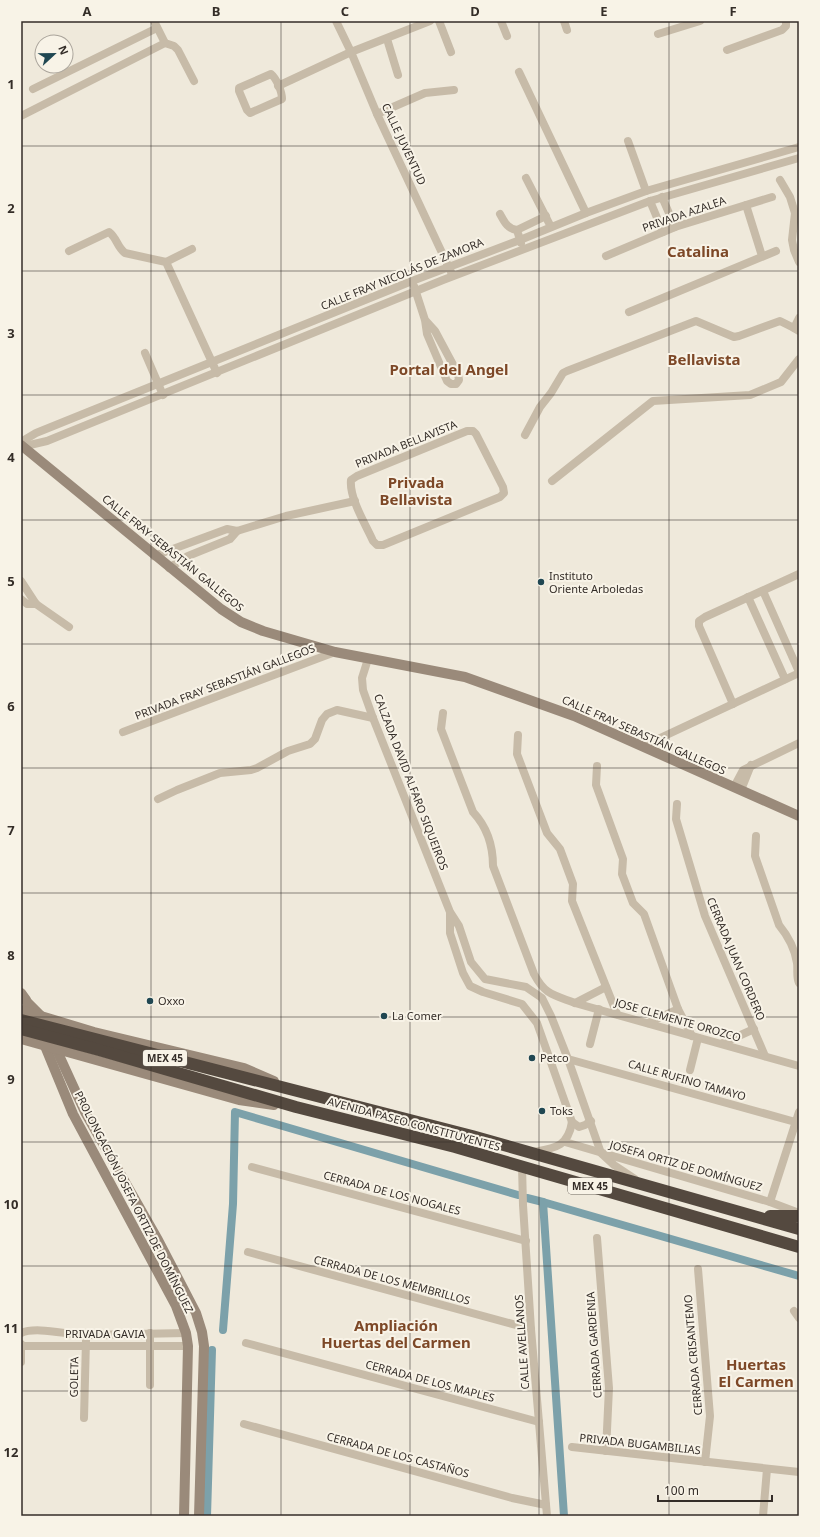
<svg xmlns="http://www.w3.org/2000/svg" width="820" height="1537" font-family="'Noto Sans',sans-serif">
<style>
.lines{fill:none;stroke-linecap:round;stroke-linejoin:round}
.canal{stroke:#7ca1aa;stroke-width:8}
.street{stroke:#c7bba8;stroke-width:8}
.secondary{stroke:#9a8a7a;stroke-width:10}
.highway{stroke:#54493f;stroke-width:12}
.grid{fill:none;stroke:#342d28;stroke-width:1;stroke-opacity:0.55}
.poi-dot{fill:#204752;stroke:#f8f3e7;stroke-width:1.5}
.labels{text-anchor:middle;stroke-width:4;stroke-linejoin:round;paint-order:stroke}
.shield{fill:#f8f3e7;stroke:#6f6861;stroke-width:1}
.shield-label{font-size:10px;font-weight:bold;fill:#342d28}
.street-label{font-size:11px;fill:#342d28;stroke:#f8f3e7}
.poi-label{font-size:11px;fill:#342d28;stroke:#f8f3e7;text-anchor:start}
.district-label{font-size:15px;font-weight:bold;fill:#7d4827;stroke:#f8f3e7}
.neatline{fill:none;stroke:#342d28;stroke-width:1.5}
.grid-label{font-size:13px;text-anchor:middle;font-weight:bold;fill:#342d28}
</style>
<rect width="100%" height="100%" fill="#efe9db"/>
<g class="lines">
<g class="canal">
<path d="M527,1198l16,4"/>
<path d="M223,1330l10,-126 2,-92 283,83"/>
<path d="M207,1516l5,-166"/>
<path d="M564,1516l-21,-314 256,74"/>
</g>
<g class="street">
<path d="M154,21l11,22 9,3 4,4 16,31"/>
<path d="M336,21l15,31 26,62 74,158"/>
<path d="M439,21l12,31"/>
<path d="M501,21l6,15"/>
<path d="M564,21l3,9"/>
<path d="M658,34l42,-13"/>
<path d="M387,39l11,36"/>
<path d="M727,50l55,-20 4,-4v-5"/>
<path d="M519,72l67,141"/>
<path d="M271,74c6,5 11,18 11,25l-32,14 -3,-3 -8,-19v-3z"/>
<path d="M278,86l73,-34 79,-31"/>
<path d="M33,89l124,-61"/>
<path d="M377,114l48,-21 29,-3"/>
<path d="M21,116l144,-73"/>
<path d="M628,141l18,50"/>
<path d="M526,178l25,49"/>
<path d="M780,180l10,17 5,16 -3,27 2,10 5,12"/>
<path d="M662,197l13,30"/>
<path d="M650,201l13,31"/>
<path d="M746,205l16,51"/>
<path d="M500,214c4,7 7,15 17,16"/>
<path d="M521,243l-4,-13 29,-14"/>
<path d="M69,251l40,-19c8,6 8,15 16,21l41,9 51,111"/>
<path d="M606,256l69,-29 97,-30"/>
<path d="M166,262l26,-13"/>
<path d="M414,286l11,34 2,14 20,47 4,3h5l3,-4 -1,-6 -23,-43 -10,-11"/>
<path d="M629,312l147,-61"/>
<path d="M799,318l-5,10 5,3"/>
<path d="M145,353l18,42"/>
<path d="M467,431h6l3,3 27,53 1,6 -4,4 -117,48h-6l-4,-4c-7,-16 -24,-43 -22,-61l6,-4z"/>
<path d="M525,435l15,-28 11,-14 12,-20 4,-2 129,-50 38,16 5,-1 41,-15 14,7"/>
<path d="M21,442l15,-9 376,-152 108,-41 66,-27 60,-22 153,-44"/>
<path d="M21,447l26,-6 396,-161 207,-79 149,-43"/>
<path d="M552,481l101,-80 97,-6 31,-13 18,-23"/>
<path d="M154,556l73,-27 10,2 49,-15 69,-15"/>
<path d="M169,568l19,-12 42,-17 7,-8"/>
<path d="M21,581l15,23 33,23"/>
<path d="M763,591l36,81"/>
<path d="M748,597l37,82"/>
<path d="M21,599l6,5h9"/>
<path d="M368,659l-6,19 1,12 10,28 77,194 9,14 12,36 14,17 41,8 16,11 9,18 17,43 33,94 13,12 21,14"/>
<path d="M733,704l-34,-78v-5l6,-4 94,-43"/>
<path d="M443,713l-2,16 32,83c14,15 20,34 20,54l41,108c11,21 20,21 41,29l224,63"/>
<path d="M123,732l212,-80"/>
<path d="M518,735l-1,19 30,79 13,16 13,35 -1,17 45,113"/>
<path d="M643,746l156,-73"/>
<path d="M597,766l-1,19 27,74 -1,15 11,29 11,11 34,95 14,27"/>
<path d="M734,787l9,-17 56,-27"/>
<path d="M741,790l10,-25"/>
<path d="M158,799l19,-9 43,-17 31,-3 6,-2 31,-17 22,-7 5,-5 7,-19 5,-6 10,-4 36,8"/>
<path d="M677,804l-1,15 29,97 60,140"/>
<path d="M756,836l-1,20 24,69c9,11 16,24 18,38 1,7 -1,13 2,20"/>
<path d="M450,913v20l13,40 7,13 13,6 39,12 15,19 35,99c-4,25 -17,26 -39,30"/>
<path d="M575,1003l31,-16"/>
<path d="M648,1023l30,-14"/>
<path d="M723,1043l31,-14"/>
<path d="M590,1044l9,-35"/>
<path d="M568,1059l231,64"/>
<path d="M690,1070l8,-32"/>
<path d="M572,1122l7,5 6,-2 6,-4"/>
<path d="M565,1142l205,60 29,11"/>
<path d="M522,1166l1,39 8,124 16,187"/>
<path d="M252,1167l274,74"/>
<path d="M770,1202l29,-90"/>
<path d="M597,1238l12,150 -3,63"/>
<path d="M248,1252l283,77"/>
<path d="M698,1269l12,147 -5,46"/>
<path d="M794,1311l5,7"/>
<path d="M21,1333c16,-7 47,2 65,2l100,-2"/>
<path d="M150,1333v52"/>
<path d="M246,1343l293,79"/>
<path d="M21,1344v18"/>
<path d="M21,1346h167"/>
<path d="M84,1418l2,-78"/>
<path d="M244,1424l268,74 34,7"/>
<path d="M572,1447l227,25"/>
<path d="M763,1516l4,-47"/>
</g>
<g class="secondary">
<path d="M21,445l200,164 20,13 22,9 72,21 130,25 109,39 225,100"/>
<path d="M21,993l5,7 47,114 103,192 10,27 2,13 -4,170"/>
<path d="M28,1003l13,13 44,96 73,128 38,73 6,19 2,14 -5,170"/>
<path d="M21,1010l73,22 150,36 30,13"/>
<path d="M21,1039l218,61 35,5"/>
</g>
<g class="highway">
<path d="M21,1020l451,116 327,93"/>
<path d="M21,1029l78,21 197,57 159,40 344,100"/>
<path d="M770,1216h29"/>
</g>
</g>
<path class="grid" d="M151,21v1495M281,21v1495M410,21v1495M539,21v1495M669,21v1495M21,146h778M21,271h778M21,395h778M21,520h778M21,644h778M21,768h778M21,893h778M21,1017h778M21,1142h778M21,1266h778M21,1391h778"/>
<g class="poi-dot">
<circle cx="541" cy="582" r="4"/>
<circle cx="150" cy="1001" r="4"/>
<circle cx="384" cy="1016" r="4"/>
<circle cx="532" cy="1058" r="4"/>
<circle cx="542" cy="1111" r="4"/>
</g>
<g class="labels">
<g class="shield">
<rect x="143" y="1050" width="44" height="16" rx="3"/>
<rect x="568" y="1178" width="44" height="16" rx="3"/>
</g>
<g class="shield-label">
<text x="165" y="1062">MEX 45</text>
<text x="590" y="1190">MEX 45</text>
</g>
<g class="street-label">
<text transform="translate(404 144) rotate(65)" y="4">CALLE JUVENTUD</text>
<text transform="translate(684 214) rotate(-19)" y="4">PRIVADA AZALEA</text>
<text transform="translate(402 274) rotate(-22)" y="4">CALLE FRAY NICOLÁS DE ZAMORA</text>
<text transform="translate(406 444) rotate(-22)" y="4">PRIVADA BELLAVISTA</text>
<text transform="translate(173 553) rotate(39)" y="4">CALLE FRAY SEBASTIÁN GALLEGOS</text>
<text transform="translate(225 682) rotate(-21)" y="4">PRIVADA FRAY SEBASTIÁN GALLEGOS</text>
<text transform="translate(644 735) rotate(24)" y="4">CALLE FRAY SEBASTIÁN GALLEGOS</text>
<text transform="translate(411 782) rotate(69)" y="4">CALZADA DAVID ALFARO SIQUEIROS</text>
<text transform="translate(736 959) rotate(67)" y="4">CERRADA JUAN CORDERO</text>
<text transform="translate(678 1020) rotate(16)" y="4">JOSE CLEMENTE OROZCO</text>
<text transform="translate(687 1080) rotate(16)" y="4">CALLE RUFINO TAMAYO</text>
<text transform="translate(414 1124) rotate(15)" y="4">AVENIDA PASEO CONSTITUYENTES</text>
<text transform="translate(686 1166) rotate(16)" y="4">JOSEFA ORTIZ DE DOMÍNGUEZ</text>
<text transform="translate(392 1193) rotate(15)" y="4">CERRADA DE LOS NOGALES</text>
<text transform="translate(134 1202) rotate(63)" y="4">PROLONGACIÓN JOSEFA ORTIZ DE DOMÍNGUEZ</text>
<text transform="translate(392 1280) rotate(15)" y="4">CERRADA DE LOS MEMBRILLOS</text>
<text x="105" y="1338">PRIVADA GAVIA</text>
<text transform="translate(522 1342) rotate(-94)" y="4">CALLE AVELLANOS</text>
<text transform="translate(594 1345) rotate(-94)" y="4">CERRADA GARDENIA</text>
<text transform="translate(693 1355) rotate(-95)" y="4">CERRADA CRISANTEMO</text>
<text transform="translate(74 1377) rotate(-89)" y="4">GOLETA</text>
<text transform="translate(430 1381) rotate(15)" y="4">CERRADA DE LOS MAPLES</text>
<text transform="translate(640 1444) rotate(6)" y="4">PRIVADA BUGAMBILIAS</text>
<text transform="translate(398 1455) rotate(15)" y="4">CERRADA DE LOS CASTAÑOS</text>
</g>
<g class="poi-label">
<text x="549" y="580">Instituto<tspan x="549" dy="13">Oriente Arboledas</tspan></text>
<text x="158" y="1005">Oxxo</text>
<text x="392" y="1020">La Comer</text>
<text x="540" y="1062">Petco</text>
<text x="550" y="1115">Toks</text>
</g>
<g class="district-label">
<text x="698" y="257">Catalina</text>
<text x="704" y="365">Bellavista</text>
<text x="449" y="375">Portal del Angel</text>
<text x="416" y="488">Privada<tspan x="416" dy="17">Bellavista</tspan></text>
<text x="396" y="1331">Ampliación<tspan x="396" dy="17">Huertas del Carmen</tspan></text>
<text x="756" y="1370">Huertas<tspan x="756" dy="17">El Carmen</tspan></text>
</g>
</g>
<rect width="820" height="1537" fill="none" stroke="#f8f3e7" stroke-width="44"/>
<g transform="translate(54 54) rotate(68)"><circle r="19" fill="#f8f3e7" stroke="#aaa49b"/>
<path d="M0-3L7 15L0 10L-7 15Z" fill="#204752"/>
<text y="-6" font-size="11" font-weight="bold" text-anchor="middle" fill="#342d28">N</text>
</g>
<path d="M658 1495v6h114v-6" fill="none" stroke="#342d28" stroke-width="2"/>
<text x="664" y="1495" font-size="12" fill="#342d28" stroke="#f8f3e7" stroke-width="3" paint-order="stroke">100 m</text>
<rect x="22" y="22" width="776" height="1493" class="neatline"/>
<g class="grid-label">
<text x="87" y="16">A</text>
<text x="216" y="16">B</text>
<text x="345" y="16">C</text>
<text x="475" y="16">D</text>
<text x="604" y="16">E</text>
<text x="733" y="16">F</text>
<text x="11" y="89">1</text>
<text x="11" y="213">2</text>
<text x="11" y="338">3</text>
<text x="11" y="462">4</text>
<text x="11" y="586">5</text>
<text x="11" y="711">6</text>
<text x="11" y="835">7</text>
<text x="11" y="960">8</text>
<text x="11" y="1084">9</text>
<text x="11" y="1209">10</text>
<text x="11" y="1333">11</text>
<text x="11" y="1457">12</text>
</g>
</svg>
